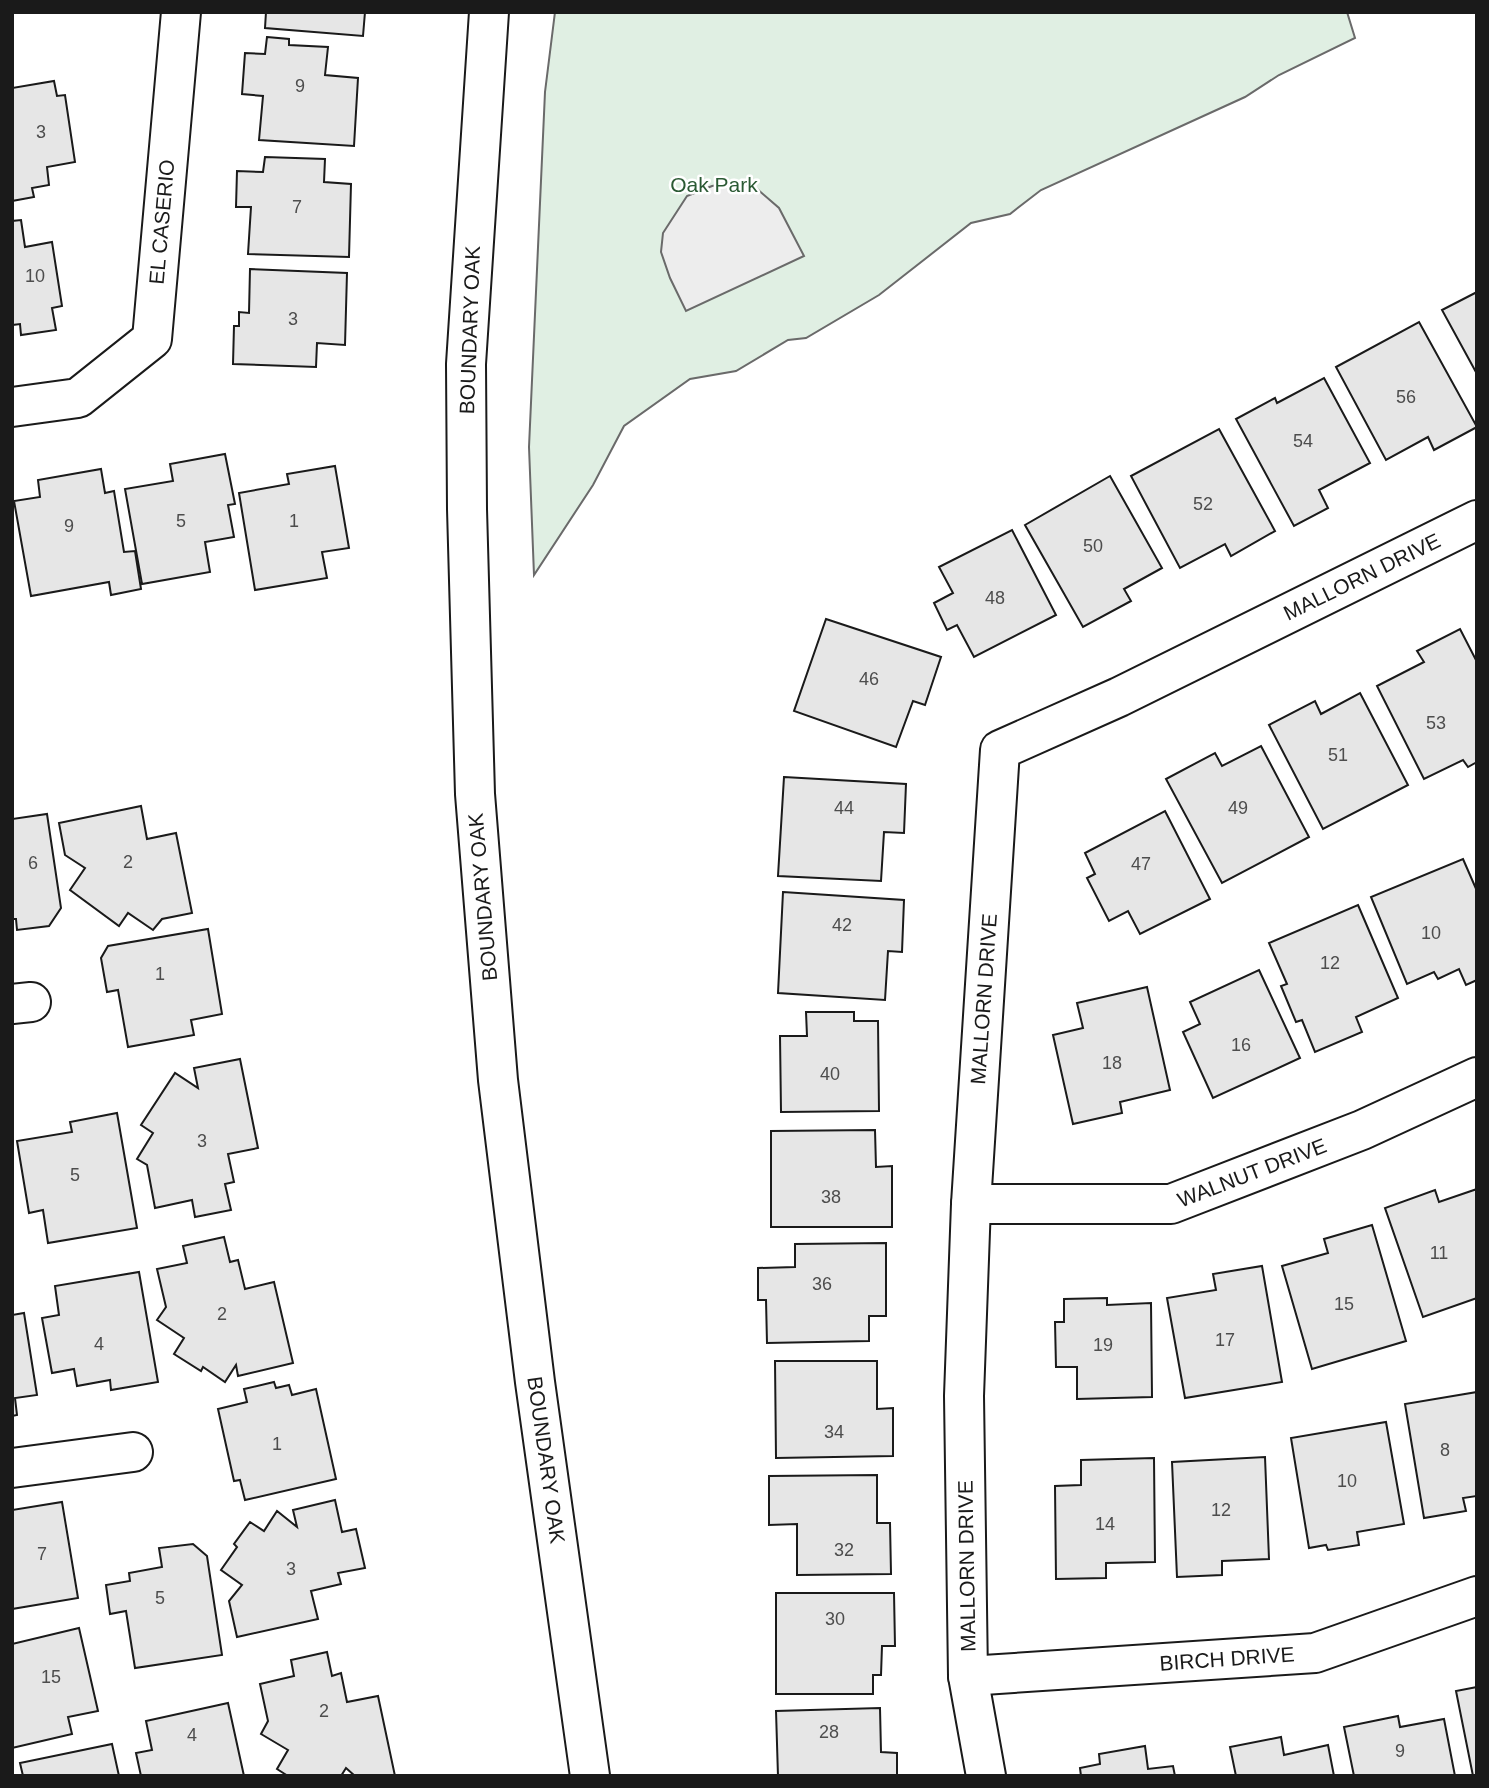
<svg xmlns="http://www.w3.org/2000/svg" width="1489" height="1788" font-family="Helvetica,sans-serif">
<style>
.green{fill:#e0efe3;stroke:#6a6a6a;stroke-width:2}
.parking{fill:#ededed;stroke:#6a6a6a;stroke-width:2}
.building{fill:#e6e6e6;stroke:#1a1a1a;stroke-width:2}
.lines{fill:none;stroke-linecap:round;stroke-linejoin:round}
.street-casing{stroke:#1a1a1a;stroke-width:42}
.secondary-casing{stroke:#1a1a1a;stroke-width:42}
.street{stroke:#fff;stroke-width:38}
.secondary{stroke:#fff;stroke-width:38}
.labels{text-anchor:middle;stroke-width:5;stroke-linejoin:round;paint-order:stroke}
.number-label{font-size:18px;fill:#4d4d4d}
.park-label{font-size:21px;fill:#2b5a34;stroke:#fff}
.street-label{font-size:21px;fill:#1a1a1a;stroke:#fff}
</style>
<rect width="100%" height="100%" fill="#fff"/>
<path class="green" d="M555,12h792l8,26 -76,37 -34,22 -204,93 -31,24 -39,9 -92,72 -73,43 -18,2 -52,31 -46,8 -66,47 -31,59 -59,90 -5,-128 16,-355z"/>
<path class="parking" d="M734,182l22,6 23,20 25,48 -118,55 -16,-33 -9,-26 2,-19 24,-37 25,-10z"/>
<g class="building">
<path d="M266,12h99l-2,24 -98,-8z"/>
<path d="M267,37l22,2v6l39,2 -3,28 33,3 -4,68 -95,-6 4,-44 -21,-2 3,-41 20,1z"/>
<path d="M54,81l3,15 8,-1 10,67 -28,5 2,18 -17,3 2,9 -22,4v-113z"/>
<path d="M265,157l60,2 -1,23 27,2 -2,73 -101,-3 3,-47h-15l1,-36 26,1z"/>
<path d="M21,220l4,27 27,-5 10,64 -10,2 4,22 -35,5 -1,-11 -8,1v-104z"/>
<path d="M250,269l97,4 -2,72 -28,-2 -1,24 -83,-3 1,-38h5v-14l10,1z"/>
<path d="M1477,292v82l-35,-64z"/>
<path d="M1419,322l58,105 -43,23 -6,-13 -42,23 -50,-93z"/>
<path d="M1324,378l46,85 -51,27 9,18 -34,18 -58,-107 39,-21 2,5z"/>
<path d="M1219,429l56,102 -44,25 -6,-12 -45,24 -49,-92z"/>
<path d="M225,454l10,50 -7,1 6,32 -29,5 5,30 -68,12 -17,-95 48,-8 -3,-17z"/>
<path d="M335,466l14,82 -27,4 5,26 -72,12 -16,-97 50,-9 -2,-10z"/>
<path d="M101,469l4,24 9,-2 10,61 11,-1 6,38 -30,6 -2,-13 -78,14 -17,-95 26,-4 -2,-17z"/>
<path d="M1110,476l52,92 -38,21 7,12 -48,26 -58,-102z"/>
<path d="M1012,530l44,85 -82,42 -17,-32 -10,5 -13,-27 19,-10 -14,-26z"/>
<path d="M826,619l115,38 -16,48 -12,-4 -17,46 -102,-36z"/>
<path d="M1460,629l17,33v100l-9,5 -5,-7 -39,19 -47,-93 47,-24 -7,-11z"/>
<path d="M1360,693l48,92 -85,44 -54,-104 46,-24 6,13z"/>
<path d="M1261,746l48,91 -87,46 -56,-104 49,-26 7,13z"/>
<path d="M784,777l122,7 -2,49 -20,-1 -3,49 -103,-5z"/>
<path d="M141,806l6,33 29,-6 16,80 -30,6 -9,11 -25,-17 -9,13 -49,-36 15,-22 -20,-13 -6,-32z"/>
<path d="M1165,811l45,88 -70,35 -12,-23 -19,10 -22,-43 8,-4 -10,-21z"/>
<path d="M47,814l14,94 -12,18 -32,4 -1,-11h-4v-100z"/>
<path d="M1463,859l14,32v89l-11,5 -7,-16 -21,10 -4,-7 -27,12 -36,-87z"/>
<path d="M783,892l121,8 -2,52 -14,-1 -3,49 -107,-7z"/>
<path d="M1358,905l40,93 -42,19 6,15 -47,20 -13,-32 -6,2 -15,-36 6,-2 -18,-41z"/>
<path d="M208,929l14,85 -31,6 3,15 -66,12 -10,-57 -11,2 -6,-34 7,-12z"/>
<path d="M1259,970l41,88 -87,40 -30,-66 17,-8 -10,-22z"/>
<path d="M1147,987l23,103 -50,12 2,11 -49,11 -20,-89 30,-7 -6,-25z"/>
<path d="M806,1012h48v9h24l1,90 -98,1 -1,-76h27z"/>
<path d="M240,1059l18,89 -30,6 6,28 -9,2 6,26 -36,7 -3,-17 -37,8 -8,-43 -10,-6 16,-26 -12,-8 34,-52 23,15 -4,-20z"/>
<path d="M117,1113l20,115 -89,15 -5,-33 -14,3 -12,-72 55,-9 -2,-10z"/>
<path d="M875,1130l1,37 16,-1v61h-121v-96z"/>
<path d="M1477,1189v109l-54,19 -38,-109 50,-18 4,12z"/>
<path d="M1372,1225l34,116 -94,28 -30,-103 46,-13 -4,-14z"/>
<path d="M224,1237l6,25 8,-2 7,29 29,-7 19,81 -55,13 -2,-11 -11,17 -22,-15 -2,4 -27,-17 10,-16 -27,-18 9,-13 -9,-38 30,-6 -4,-17z"/>
<path d="M886,1243v73h-17v25l-102,2 -1,-43h-8v-32l37,-1v-23z"/>
<path d="M1262,1266l20,116 -97,16 -18,-100 49,-8 -3,-16z"/>
<path d="M139,1272l19,110 -47,8 -1,-10 -33,6 -3,-17 -22,4 -10,-55 17,-3 -4,-29z"/>
<path d="M1107,1298v7l44,-2 1,94 -75,2v-32h-21l-1,-45h9v-23z"/>
<path d="M24,1313l13,82 -22,3 2,17 -5,1v-101z"/>
<path d="M775,1361h102v48l16,-1v48l-117,2z"/>
<path d="M274,1382l2,6 13,-3 3,10 24,-6 20,90 -91,21 -5,-20 -6,1 -16,-72 29,-7 -3,-13z"/>
<path d="M1477,1392v104l-14,2 3,13 -42,7 -19,-114z"/>
<path d="M1386,1422l18,102 -47,8 2,13 -31,5 -2,-5 -17,3 -18,-110z"/>
<path d="M1265,1457l4,102 -47,2v14l-45,2 -5,-115z"/>
<path d="M1154,1458l1,104 -49,1v15l-50,1 -1,-93 26,-1v-25z"/>
<path d="M877,1475v48h13l1,51 -94,1v-51l-28,1v-49z"/>
<path d="M335,1500l7,32 14,-3 9,39 -27,5 3,11 -30,7 7,28 -81,18 -8,-36 13,-16 -21,-15 16,-23 -3,-3 16,-22 14,9 13,-20 20,16 -4,-17z"/>
<path d="M62,1502l16,96 -66,11v-99z"/>
<path d="M193,1544l14,12 15,99 -87,13 -9,-57 -16,3 -4,-29 24,-4 -1,-8 33,-6 -3,-19z"/>
<path d="M776,1593h118l1,53h-13l-1,29h-8v19h-97z"/>
<path d="M79,1628l19,83 -30,6 4,17 -60,14v-104z"/>
<path d="M327,1652l5,24 9,-3 6,29 31,-6 17,80h-40l-9,-8 -5,8h-53l-11,-7 11,-19 -27,-16 7,-13 -8,-37 34,-8 -3,-16z"/>
<path d="M1477,1687v89h-4l-17,-85z"/>
<path d="M228,1703l16,73h-103l-5,-23 16,-3 -6,-29z"/>
<path d="M880,1708l1,44 16,1v23h-119l-2,-65z"/>
<path d="M1398,1716l2,11 44,-8 11,57h-101l-10,-49z"/>
<path d="M1281,1737l3,18 44,-10 6,31h-98l-6,-29z"/>
<path d="M112,1744l7,32h-96l-3,-13z"/>
<path d="M1145,1746l3,23 25,-3 2,10h-94l-1,-8 20,-4 -1,-10z"/>
</g>
<g class="lines">
<defs>
<g id="street">
<path d="M12,407l66,-9 74,-59 29,-327"/>
<path d="M12,1004l19,-2"/>
<path d="M971,1204h200l191,-74 115,-53"/>
<path d="M12,1468l121,-16"/>
<path d="M968,1676l347,-23 162,-57"/>
<path d="M986,1776l-18,-100 -4,-280 7,-192 29,-454 119,-53 358,-177"/>
</g>
<path id="secondary" d="M489,12l-23,352 1,145 8,285 23,286 37,302 55,394"/>
</defs>
<use href="#street" class="street-casing"/>
<use href="#secondary" class="secondary-casing"/>
<use href="#street" class="street"/>
<use href="#secondary" class="secondary"/>
</g>
<g class="labels">
<g class="number-label">
<text x="300" y="92">9</text>
<text x="41" y="138">3</text>
<text x="297" y="213">7</text>
<text x="35" y="282">10</text>
<text x="293" y="325">3</text>
<text x="1406" y="403">56</text>
<text x="1303" y="447">54</text>
<text x="1203" y="510">52</text>
<text x="181" y="527">5</text>
<text x="294" y="527">1</text>
<text x="69" y="532">9</text>
<text x="1093" y="552">50</text>
<text x="995" y="604">48</text>
<text x="869" y="685">46</text>
<text x="1436" y="729">53</text>
<text x="1338" y="761">51</text>
<text x="844" y="814">44</text>
<text x="1238" y="814">49</text>
<text x="128" y="868">2</text>
<text x="33" y="869">6</text>
<text x="1141" y="870">47</text>
<text x="842" y="931">42</text>
<text x="1431" y="939">10</text>
<text x="1330" y="969">12</text>
<text x="160" y="980">1</text>
<text x="1241" y="1051">16</text>
<text x="1112" y="1069">18</text>
<text x="830" y="1080">40</text>
<text x="202" y="1147">3</text>
<text x="75" y="1181">5</text>
<text x="831" y="1203">38</text>
<text x="1439" y="1259">11</text>
<text x="822" y="1290">36</text>
<text x="1344" y="1310">15</text>
<text x="222" y="1320">2</text>
<text x="1225" y="1346">17</text>
<text x="99" y="1350">4</text>
<text x="1103" y="1351">19</text>
<text x="834" y="1438">34</text>
<text x="277" y="1450">1</text>
<text x="1445" y="1456">8</text>
<text x="1347" y="1487">10</text>
<text x="1221" y="1516">12</text>
<text x="1105" y="1530">14</text>
<text x="844" y="1556">32</text>
<text x="42" y="1560">7</text>
<text x="291" y="1575">3</text>
<text x="160" y="1604">5</text>
<text x="835" y="1625">30</text>
<text x="51" y="1683">15</text>
<text x="324" y="1717">2</text>
<text x="829" y="1738">28</text>
<text x="192" y="1741">4</text>
<text x="1400" y="1757">9</text>
</g>
<g class="park-label">
<text x="714" y="192">Oak Park</text>
</g>
<g class="street-label">
<text transform="translate(162 222) rotate(-85)" y="7">EL CASERIO</text>
<text transform="translate(470 330) rotate(-88)" y="7">BOUNDARY OAK</text>
<text transform="translate(1362 577) rotate(-26)" y="7">MALLORN DRIVE</text>
<text transform="translate(483 897) rotate(-95)" y="7">BOUNDARY OAK</text>
<text transform="translate(984 999) rotate(-86)" y="7">MALLORN DRIVE</text>
<text transform="translate(1252 1173) rotate(-21)" y="7">WALNUT DRIVE</text>
<text transform="translate(546 1460) rotate(82)" y="7">BOUNDARY OAK</text>
<text transform="translate(967 1566) rotate(-91)" y="7">MALLORN DRIVE</text>
<text transform="translate(1227 1659) rotate(-4)" y="7">BIRCH DRIVE</text>
</g>
</g>
<rect width="1489" height="1788" fill="none" stroke="#1a1a1a" stroke-width="28"/>
</svg>
